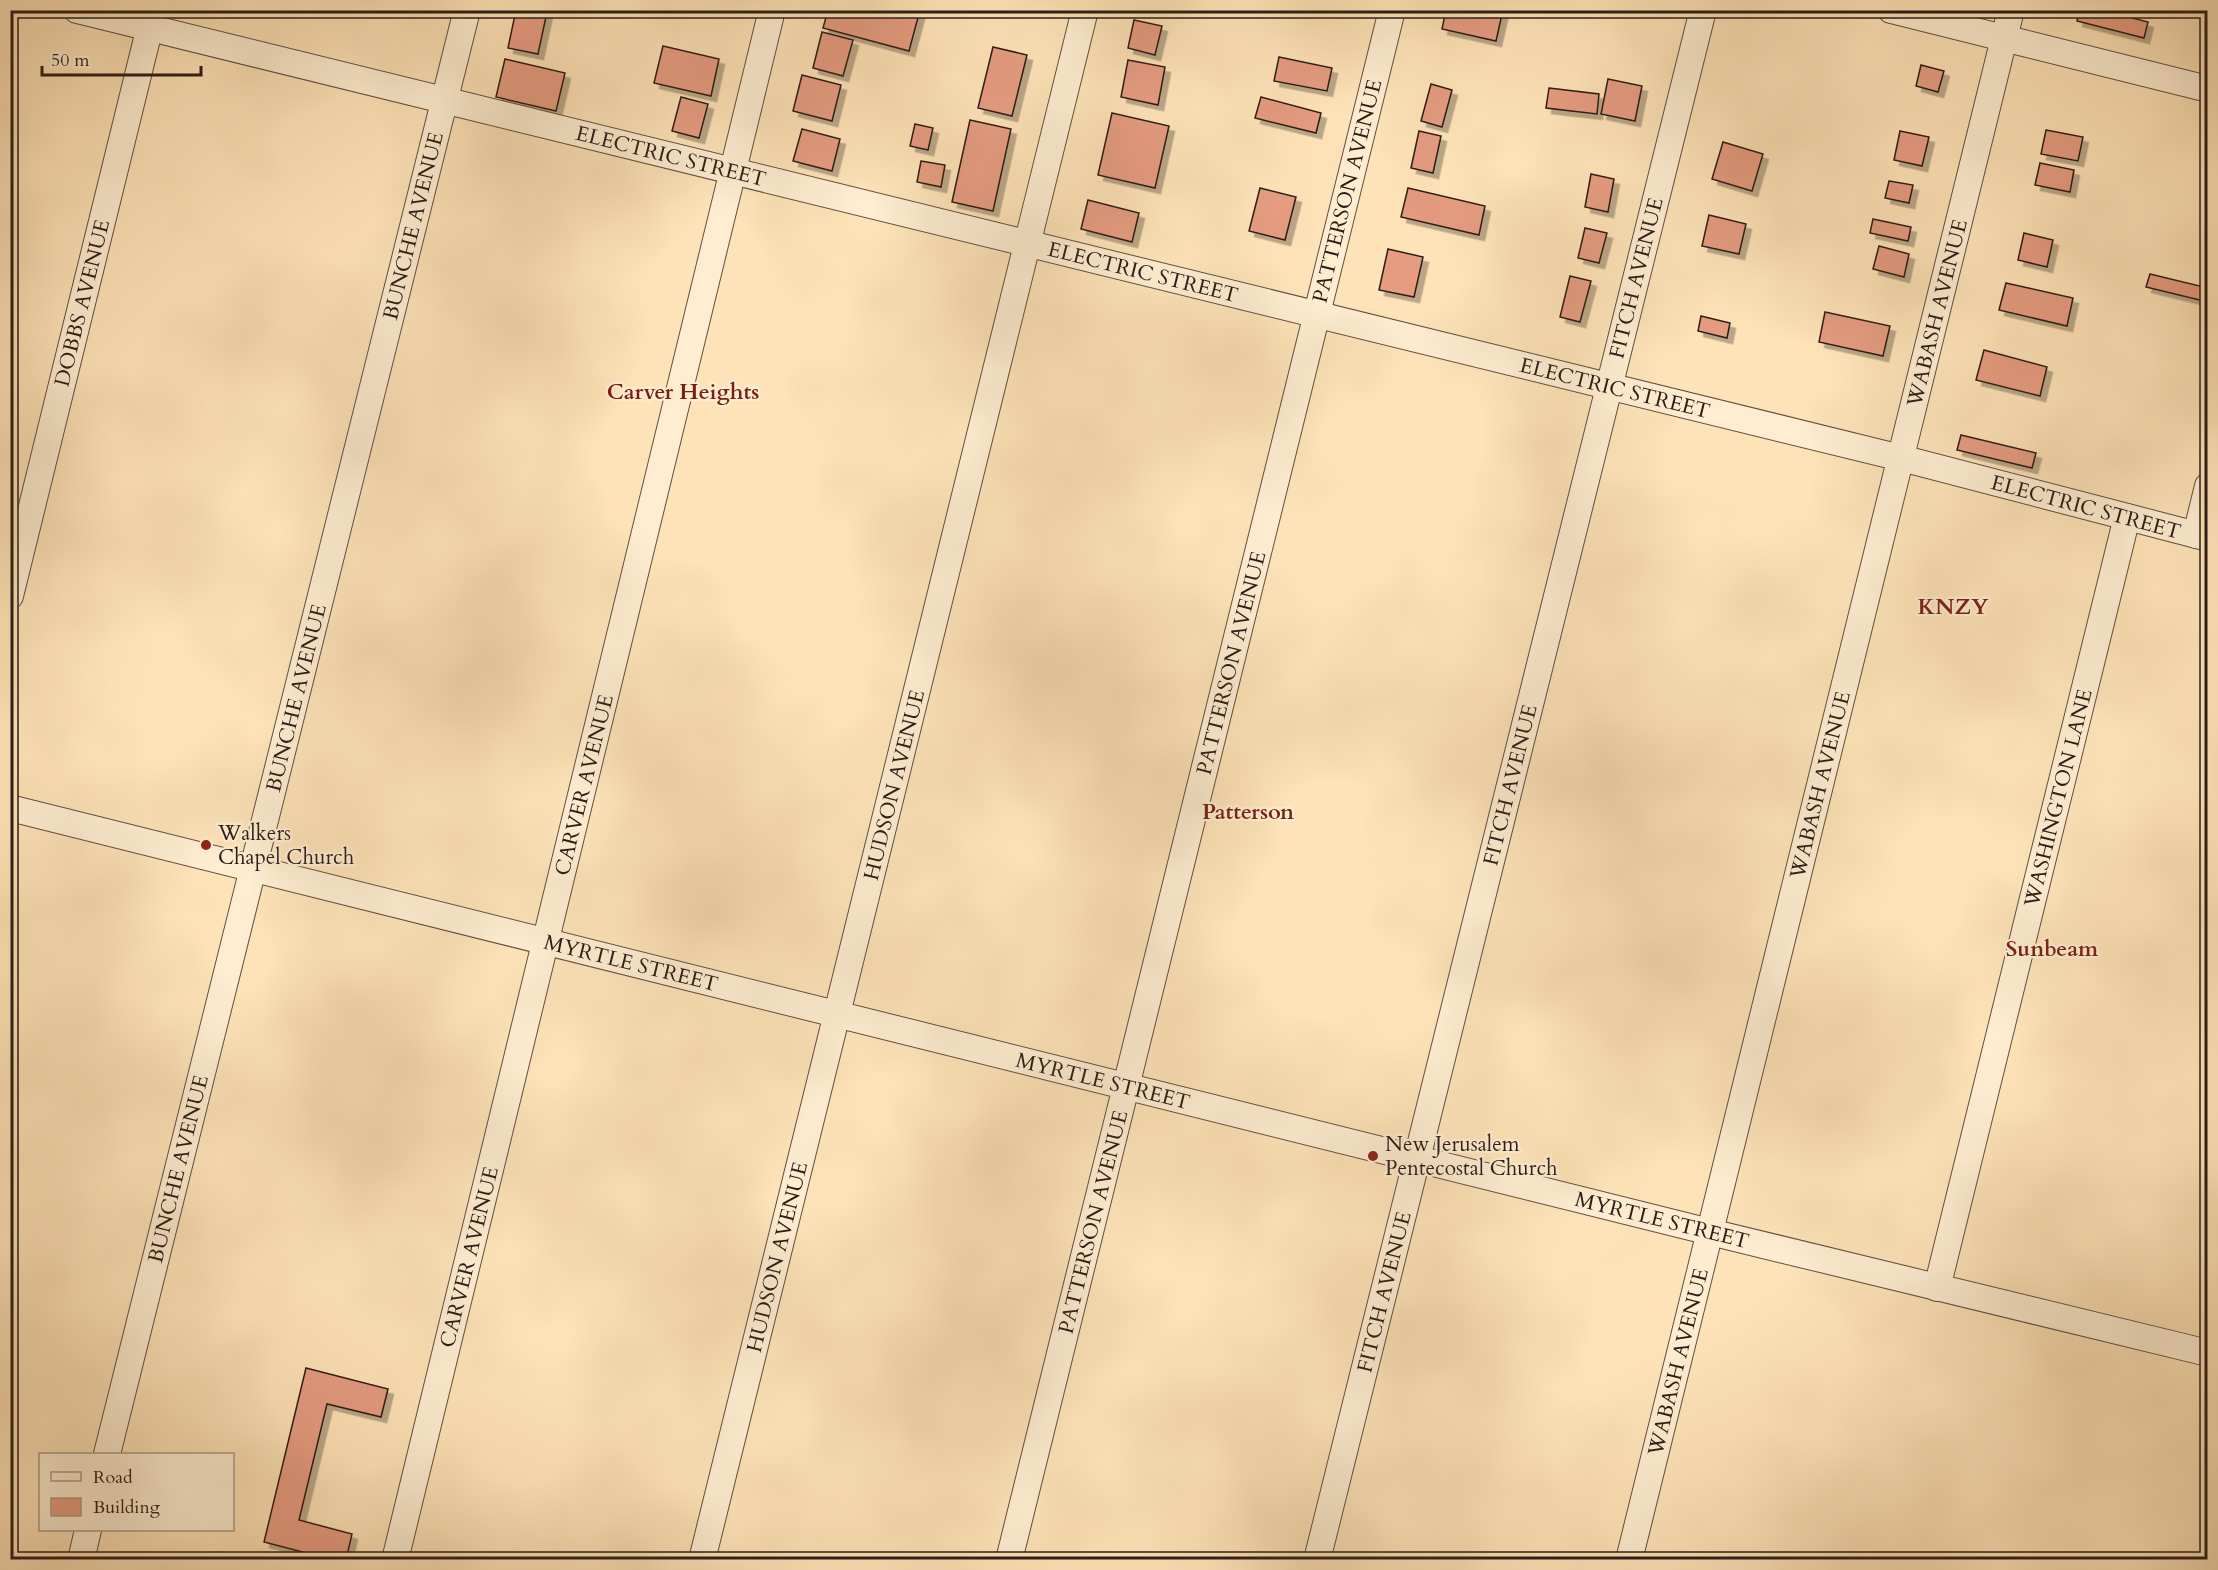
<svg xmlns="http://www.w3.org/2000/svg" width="2218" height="1570" font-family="Cardo,serif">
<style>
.building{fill:#e59c81;stroke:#2d1c16;stroke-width:1.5;filter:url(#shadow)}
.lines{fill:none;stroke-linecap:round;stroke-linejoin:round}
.minor-casing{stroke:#614e3e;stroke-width:28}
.minor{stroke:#feedd1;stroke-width:26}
.poi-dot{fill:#8f2418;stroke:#feedd1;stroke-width:2}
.labels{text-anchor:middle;stroke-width:4.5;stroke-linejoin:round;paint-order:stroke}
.street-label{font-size:21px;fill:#2d1c16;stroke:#feedd1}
.poi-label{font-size:21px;fill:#2d1c16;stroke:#feedd1;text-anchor:start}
.neighbourhood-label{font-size:22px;font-weight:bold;fill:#7a1f14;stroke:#feedd1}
</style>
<defs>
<filter id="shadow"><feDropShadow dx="5.5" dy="5.5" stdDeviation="0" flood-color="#0004"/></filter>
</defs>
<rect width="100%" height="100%" fill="#fee3b8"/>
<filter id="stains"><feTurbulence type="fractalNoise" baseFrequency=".00333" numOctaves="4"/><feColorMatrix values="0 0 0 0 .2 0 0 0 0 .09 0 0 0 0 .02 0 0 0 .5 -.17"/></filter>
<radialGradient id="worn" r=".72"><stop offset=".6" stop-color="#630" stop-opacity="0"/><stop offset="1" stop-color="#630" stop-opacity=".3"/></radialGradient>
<g class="building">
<path d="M516,10l31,2 -9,42 -30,-6z"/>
<path d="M828,10h92l-11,41 -86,-23z"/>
<path d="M1446,10h57l-7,31 -54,-12z"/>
<path d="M2080,10h21l47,12 -4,16 -67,-17z"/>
<path d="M1134,20l28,6 -7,29 -27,-7z"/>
<path d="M822,32l31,8 -10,36 -30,-8z"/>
<path d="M663,46l56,13 -8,37 -57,-13z"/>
<path d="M993,47l34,8 -15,61 -34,-8z"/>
<path d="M1279,57l53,11 -5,23 -53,-10z"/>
<path d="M505,59l60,14 -9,38 -60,-14z"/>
<path d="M1128,60l37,7 -7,38 -37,-8z"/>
<path d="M1921,65l23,6 -6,21 -22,-6z"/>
<path d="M802,75l39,10 -9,36 -39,-10z"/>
<path d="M1608,79l34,7 -7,35 -34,-7z"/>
<path d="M1431,84l21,6 -10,37 -21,-6z"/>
<path d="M1549,88l50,6 -2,20 -51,-6z"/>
<path d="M681,97l27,7 -9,34 -27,-7z"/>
<path d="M1261,97l60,16 -5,20 -61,-15z"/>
<path d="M1112,113l57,13 -14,62 -57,-13z"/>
<path d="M970,120l41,9 -18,82 -41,-9z"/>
<path d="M915,124l18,4 -5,22 -18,-4z"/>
<path d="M802,129l38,10 -8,32 -39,-10z"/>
<path d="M2046,130l37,7 -5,24 -37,-7z"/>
<path d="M1419,131l22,5 -8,37 -22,-5z"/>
<path d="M1900,131l29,6 -7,29 -28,-6z"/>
<path d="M1723,142l40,12 -11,37 -40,-12z"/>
<path d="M921,161l24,4 -4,22 -24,-5z"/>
<path d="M2040,163l34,7 -4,22 -35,-7z"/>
<path d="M1591,174l23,5 -6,33 -23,-5z"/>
<path d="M1889,181l24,4 -4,18 -24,-5z"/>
<path d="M1260,188l36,9 -11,43 -36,-9z"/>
<path d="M1408,188l77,18 -6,29 -78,-18z"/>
<path d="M1088,200l51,13 -7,29 -51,-13z"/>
<path d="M1709,215l37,9 -7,30 -37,-8z"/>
<path d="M1873,219l38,8 -3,14 -38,-8z"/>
<path d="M1585,228l22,5 -8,30 -21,-5z"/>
<path d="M2024,233l29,7 -6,27 -29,-7z"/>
<path d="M1879,246l30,8 -5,23 -31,-8z"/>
<path d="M1388,249l35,8 -9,40 -35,-7z"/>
<path d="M2150,274l58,14v14l-62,-15z"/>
<path d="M1570,276l21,5 -11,41 -20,-5z"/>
<path d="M2006,283l67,15 -6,28 -68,-16z"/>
<path d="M1825,312l65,14 -7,30 -64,-14z"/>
<path d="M1701,316l29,7 -3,15 -29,-7z"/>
<path d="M1984,350l63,17 -7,29 -64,-16z"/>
<path d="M1961,435l75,18 -4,15 -75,-18z"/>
<path d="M306,1368l82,21 -7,28 -54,-13 -28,116 53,14 -6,26h-13l-69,-18z"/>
</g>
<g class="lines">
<defs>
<g id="minor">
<path d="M77,10l1824,448 307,80"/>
<path d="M1891,10l317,79"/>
<path d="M2196,535l12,-49"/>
<path d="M10,596l144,-586"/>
<path d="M10,808l1700,424 498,121"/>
<path d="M1937,1288l190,-771"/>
<path d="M107,1454l360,-1444"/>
<path d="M81,1560l7,-30"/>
<path d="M395,1560l377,-1550"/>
<path d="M702,1560l383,-1550"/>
<path d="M1009,1560l383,-1550"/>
<path d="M1317,1560l386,-1550"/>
<path d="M1629,1560l382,-1550"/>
</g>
</defs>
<use href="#minor" class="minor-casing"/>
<use href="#minor" class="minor"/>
</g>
<g class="poi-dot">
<circle cx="206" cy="845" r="6"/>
<circle cx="1373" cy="1156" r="6"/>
</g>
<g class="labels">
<g class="street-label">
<text transform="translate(671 156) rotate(14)" y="7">ELECTRIC STREET</text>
<text transform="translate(1347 191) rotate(-76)" y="7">PATTERSON AVENUE</text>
<text transform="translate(413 226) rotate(-76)" y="7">BUNCHE AVENUE</text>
<text transform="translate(1143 272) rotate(14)" y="7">ELECTRIC STREET</text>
<text transform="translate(1636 278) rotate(-76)" y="7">FITCH AVENUE</text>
<text transform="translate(82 303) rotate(-76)" y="7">DOBBS AVENUE</text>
<text transform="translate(1937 313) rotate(-76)" y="7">WABASH AVENUE</text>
<text transform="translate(1615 388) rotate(14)" y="7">ELECTRIC STREET</text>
<text transform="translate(2086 507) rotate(15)" y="7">ELECTRIC STREET</text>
<text transform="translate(1231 663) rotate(-76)" y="7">PATTERSON AVENUE</text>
<text transform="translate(296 698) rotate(-76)" y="7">BUNCHE AVENUE</text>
<text transform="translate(584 785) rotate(-76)" y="7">CARVER AVENUE</text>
<text transform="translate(894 785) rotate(-76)" y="7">HUDSON AVENUE</text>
<text transform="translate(1510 785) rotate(-76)" y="7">FITCH AVENUE</text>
<text transform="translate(1820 785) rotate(-76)" y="7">WABASH AVENUE</text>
<text transform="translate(2058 798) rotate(-76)" y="7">WASHINGTON LANE</text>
<text transform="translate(631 963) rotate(14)" y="7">MYRTLE STREET</text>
<text transform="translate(1103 1081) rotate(14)" y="7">MYRTLE STREET</text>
<text transform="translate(178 1169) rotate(-76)" y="7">BUNCHE AVENUE</text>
<text transform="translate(1662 1220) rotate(14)" y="7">MYRTLE STREET</text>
<text transform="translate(1093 1222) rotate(-76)" y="7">PATTERSON AVENUE</text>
<text transform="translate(469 1257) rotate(-76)" y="7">CARVER AVENUE</text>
<text transform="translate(777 1257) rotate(-76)" y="7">HUDSON AVENUE</text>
<text transform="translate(1384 1292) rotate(-76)" y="7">FITCH AVENUE</text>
<text transform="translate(1678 1362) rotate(-76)" y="7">WABASH AVENUE</text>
</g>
<g class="poi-label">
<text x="218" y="840">Walkers<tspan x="218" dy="24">Chapel Church</tspan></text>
<text x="1385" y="1151">New Jerusalem<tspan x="1385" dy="24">Pentecostal Church</tspan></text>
</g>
<g class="neighbourhood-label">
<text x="683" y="399">Carver Heights</text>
<text x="1953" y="614">KNZY</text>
<text x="1248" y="819">Patterson</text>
<text x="2052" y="956">Sunbeam</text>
</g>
</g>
<rect width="2218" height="1570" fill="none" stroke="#fee3b8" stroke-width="36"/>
<rect x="12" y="12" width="2194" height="1546" fill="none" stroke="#2d1c16" stroke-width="3"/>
<rect x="18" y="18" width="2182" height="1534" fill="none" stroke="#2d1c16" stroke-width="1.5"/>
<rect x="39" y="1453" width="195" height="78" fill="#feedd1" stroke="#aa9986" stroke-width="1.5"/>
<rect x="51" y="1472" width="30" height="9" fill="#feedd1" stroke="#aa9986" stroke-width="1.5"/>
<text x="93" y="1483" font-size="18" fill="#2d1c16">Road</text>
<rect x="51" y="1498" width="30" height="18" fill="#e59c81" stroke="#aa9986" stroke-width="1.5"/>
<text x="93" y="1513" font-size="18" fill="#2d1c16">Building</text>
<path d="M42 66v9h159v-9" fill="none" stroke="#2d1c16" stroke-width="3"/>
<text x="51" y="66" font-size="18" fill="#2d1c16" stroke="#feedd1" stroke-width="4.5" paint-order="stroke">50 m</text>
<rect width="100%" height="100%" filter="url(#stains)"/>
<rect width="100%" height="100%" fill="url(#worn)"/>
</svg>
